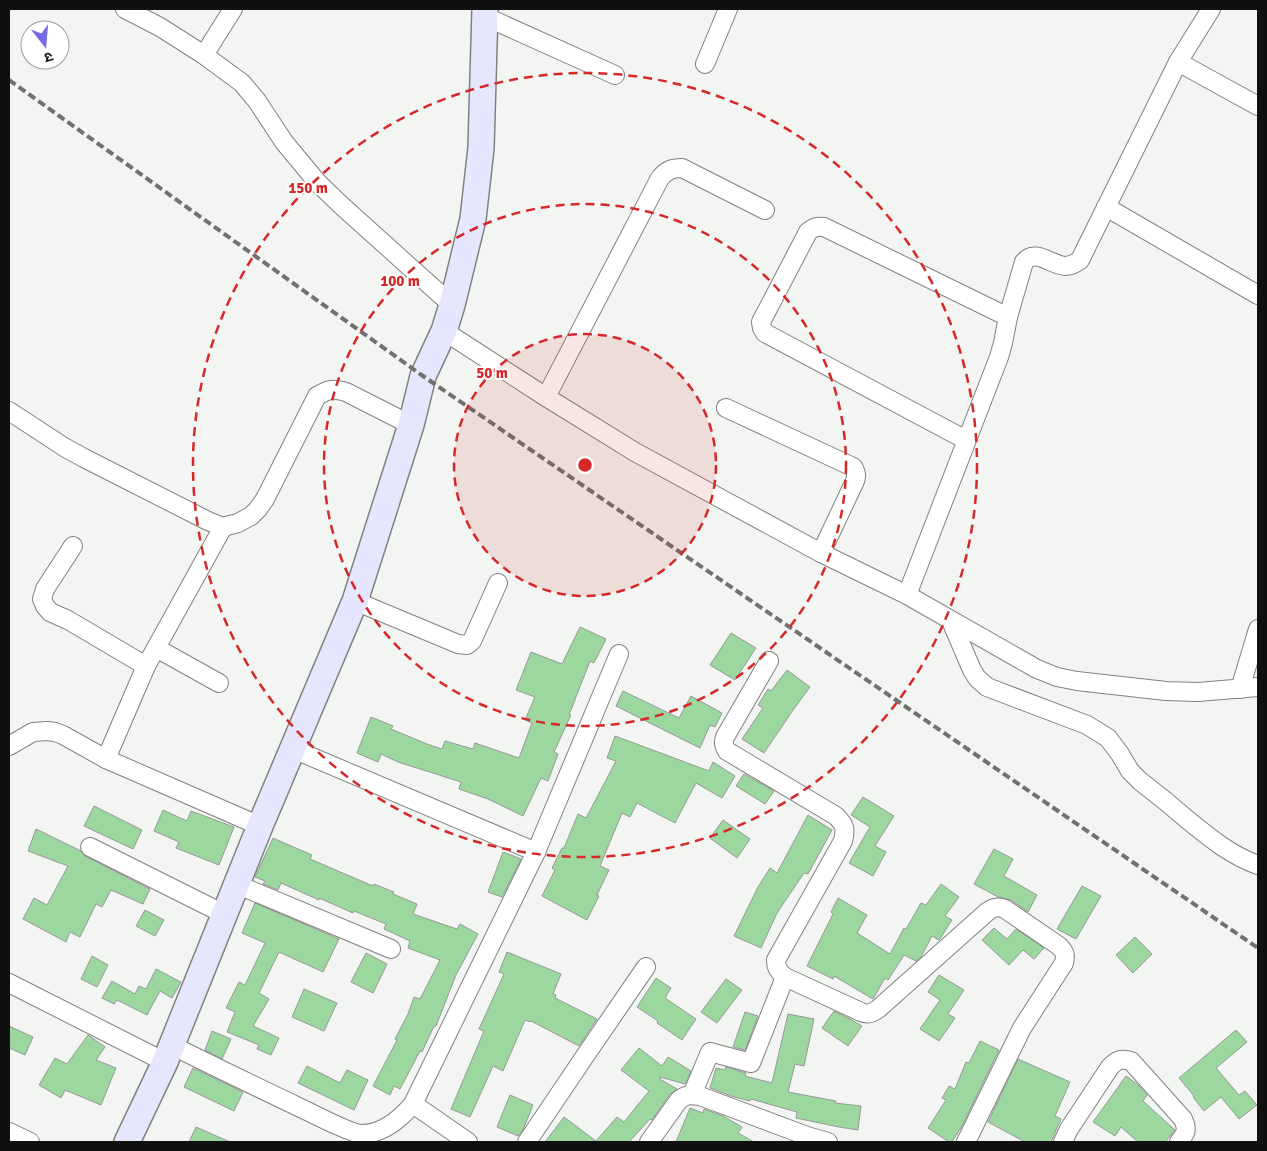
<svg xmlns="http://www.w3.org/2000/svg" width="1267" height="1151" font-family="Signika,'Noto Sans Devanagari',sans-serif">
<style>
.building{fill:#9cd7a0;stroke:#979997}
.lines{fill:none;stroke-linecap:round;stroke-linejoin:round}
.street-casing{stroke:#808280;stroke-width:20}
.secondary-casing{stroke:#808280;stroke-width:28}
.street{stroke:#fff;stroke-width:18}
.secondary{stroke:#e6e6fe;stroke-width:25}
.rail{stroke:#707170;stroke-width:4;stroke-dasharray:8 4;stroke-linecap:butt}
.ring{fill:none;stroke:#d62828;stroke-width:2.5;stroke-dasharray:9 6}
.centre{fill:#d62828;stroke:#fff;stroke-width:2.5}
.ring-label{font-size:15px;text-anchor:middle;font-weight:bold;fill:#d62828;stroke:#fff;stroke-width:4;stroke-linejoin:round;paint-order:stroke}
</style>
<rect width="100%" height="100%" fill="#f2f5f2"/>
<g class="building">
<path d="M580,627l26,12 -12,24 -4,-2 -21,54h2l-17,37 4,2 -10,27 -7,-3 -18,38 -35,-17 -29,-10 2,-7 -63,-20 -17,-8 -3,8 -21,-9 14,-36 22,9 -2,3 36,15 15,5 3,-8 28,8 2,-6 44,15 13,-35 -7,-3 10,-23 -19,-7 15,-38 31,12z"/>
<path d="M731,633l25,15 -21,32 -25,-15z"/>
<path d="M787,670l23,17 -17,23 -29,43 -22,-14 21,-31 -5,-3 10,-16 3,2z"/>
<path d="M623,691l56,27 12,-22 31,17 -7,14 -5,-2 -10,23 -84,-42z"/>
<path d="M615,736l94,35 4,-9 22,14 -13,22 -26,-15 -21,40 -38,-20 -7,14 -8,-4 -22,53 9,4 -12,25 2,1 -12,24 -45,-24 13,-26 -3,-2 10,-20h2l14,-34 8,4 30,-57 -9,-3z"/>
<path d="M744,774l30,17 -9,13 -29,-18z"/>
<path d="M863,797l31,19 -19,30 11,6 -13,24 -24,-13 21,-36 -19,-12z"/>
<path d="M94,806l48,24 -9,19 -49,-23z"/>
<path d="M163,810l24,11 4,-10 43,16 -15,38 -43,-17 3,-6 -25,-11z"/>
<path d="M808,815l24,15 -24,44 -4,-1 -27,40 -16,35 -27,-12 24,-49 12,-19 7,5z"/>
<path d="M723,820l27,19 -13,19 -27,-20z"/>
<path d="M36,829l45,22 4,5 65,33 -7,15 -32,-14 -9,17 -6,-3 -16,33 -10,-5 -4,10 -43,-23 11,-21 13,7 21,-39 -40,-15z"/>
<path d="M273,838l39,17 -2,4 63,27 1,-2 20,8 -1,2 24,10 -4,10 44,15 3,-5 18,10 -22,41 -20,51h-2l-12,26 -2,-1 -20,38 -6,-3 -4,9 -17,-9 24,-46 -2,-1 13,-25 6,-17 6,2 20,-39 -32,-12 2,-7 -26,-12 2,-5 -32,-13 -1,2 -34,-15v2l-38,-17 -3,7 -15,-6 2,-3 -10,-4z"/>
<path d="M994,849l19,10 -9,17 33,19 -9,17 -17,-12 -13,-3 -24,-13z"/>
<path d="M503,852l18,7 -19,38 -14,-5z"/>
<path d="M941,884l18,13 -14,19 7,4 -12,19 -1,1 -7,-4 -11,21 -5,4 -12,-6 -16,25 -3,-2 -12,21 -39,-23 -1,3 -26,-13 26,-52 -2,-2 7,-14 29,17 -10,18 33,21 14,-26 2,1 15,-26 5,2z"/>
<path d="M1082,886l19,10 -25,43 -19,-10z"/>
<path d="M255,903l84,36 -16,33 -44,-20 -20,41 10,6 -16,27 26,12 -8,17 -14,-6 2,-4 -32,-13 8,-20 -9,-4 13,-26 6,3 20,-42 -23,-10z"/>
<path d="M145,910l19,10 -9,16 -19,-10z"/>
<path d="M994,928l13,11 9,-10 28,19 -10,11 -11,-9 -14,15 -27,-25z"/>
<path d="M1135,937l17,17 -19,19 -17,-18z"/>
<path d="M507,952l54,22 -8,20 3,1 -1,3 42,21 -18,27 -48,-25 -1,1 -5,-2 -22,51 -10,-5 -23,51 -19,-8 33,-78 -5,-2 25,-55 -5,-2z"/>
<path d="M366,953l21,11 -14,29 -22,-11z"/>
<path d="M92,956l16,9 -11,22 -16,-8z"/>
<path d="M156,969l25,13 -9,16 -12,-7 -13,24 -30,-15 -3,4 -12,-6 10,-17 23,13 4,-8 7,3z"/>
<path d="M939,975l25,15 -16,24 7,4 -16,23 -19,-12 20,-29 -12,-8z"/>
<path d="M656,978l15,10 -6,10 31,21 -14,21 -25,-17 1,-2 -21,-14z"/>
<path d="M726,979l16,11 -25,33 -16,-11z"/>
<path d="M304,989l33,14 -13,28 -32,-14z"/>
<path d="M834,1011l18,9 10,6 -14,20 -26,-18z"/>
<path d="M745,1012l13,4 -13,34 -12,-3z"/>
<path d="M788,1014l26,5 -10,47 -9,-2 -7,28 48,9 -1,2 26,3 -3,24 -19,-3 -43,-9 1,-6 -46,-13 -1,2 -19,-5 -21,-8 6,-20 9,2 1,-3 20,6 -1,3 27,7z"/>
<path d="M9,1026l24,11 -8,18 -16,-7z"/>
<path d="M1236,1030l11,12 -31,26 23,27 6,-4 12,14 -18,14 -18,-22 -17,14 -11,-14 1,-1 -15,-18z"/>
<path d="M212,1031l19,8 -9,20 -17,-9z"/>
<path d="M88,1035l17,12 -9,13 20,8 -15,37 -36,-15 -4,8 -22,-13 16,-27 12,6z"/>
<path d="M980,1041l19,9 -37,76 -10,16h-3l-21,-14 18,-28 -4,-2 7,-12 6,3 11,-27 3,1z"/>
<path d="M639,1048l23,18 6,-9 23,14 -6,13 -25,-7v2l17,10 -7,5 -18,26 -2,-1 -21,23h-84l19,-25 32,24 21,-24 7,5 25,-31 -28,-21z"/>
<path d="M1018,1059l52,23 -15,34 6,3 -10,23h-26l-37,-20z"/>
<path d="M307,1066l33,17 7,-13 21,10 -14,30 -56,-27z"/>
<path d="M193,1068l50,24 -9,19 -50,-24z"/>
<path d="M1126,1076l11,8 10,11 -4,6 32,29 -10,12h-27l-17,-15 -6,9 -22,-14z"/>
<path d="M510,1095l23,10 -10,25 -5,6 -21,-9z"/>
<path d="M690,1108l13,5 1,-4 19,7 19,11 -4,6 16,9h-78z"/>
<path d="M196,1127l34,15h-41z"/>
</g>
<g class="lines">
<defs>
<g id="street">
<path d="M125,9l35,18 44,28 38,28 15,18 27,41 34,41 24,23 110,99"/>
<path d="M484,16l131,59"/>
<path d="M204,55l29,-46"/>
<path d="M1178,62l33,-53"/>
<path d="M705,64l23,-55"/>
<path d="M1106,207l152,88"/>
<path d="M444,331l102,66 89,55 186,101 86,42 130,74 20,8 20,4 89,10 32,1 60,-5"/>
<path d="M546,397l114,-219c7,-8 12,-10 22,-10l83,42"/>
<path d="M726,408l127,59c3,5 4,8 2,14l-34,72"/>
<path d="M9,411l55,36 20,11 124,63 15,6 15,-4 13,-7 7,-7 7,-10 52,-103c12,-7 16,-8 29,-4l65,33"/>
<path d="M966,440l-201,-107 -3,-5 -1,-6 47,-90c6,-5 9,-6 16,-5l184,90"/>
<path d="M73,546l-28,43 -3,10 3,7 5,6 18,8 78,46"/>
<path d="M907,595l92,-238 4,-14 5,-26 16,-55c11,-14 27,3 41,4 6,0 11,-3 15,-6l98,-198 80,44"/>
<path d="M355,601l103,43 9,1 5,-4 26,-58"/>
<path d="M951,621l21,49 5,8 10,9 100,38 21,13 12,16 10,17 10,10c17,13 33,26 49,40 21,17 43,35 69,44"/>
<path d="M156,648l63,35"/>
<path d="M769,661l-44,76c-2,6 -1,9 2,14l109,65c9,9 10,13 7,25l-67,119c0,8 3,12 9,17l76,35c7,3 11,1 17,-3l109,-97c6,-5 11,-6 18,-3l54,37c6,6 7,9 5,17l-42,65 -56,114"/>
<path d="M1240,689l18,-60"/>
<path d="M9,746l24,-14 14,-1 8,1 8,3 43,24 154,67"/>
<path d="M106,759l40,-93 77,-139"/>
<path d="M90,847l134,67"/>
<path d="M536,852l83,-198"/>
<path d="M236,884l155,65"/>
<path d="M9,983l156,79"/>
<path d="M171,1045c46,23 92,45 138,67 10,5 44,22 53,22 21,0 39,-16 51,-30l123,-252 -243,-103"/>
<path d="M692,1095l18,-43 41,11 34,-86"/>
<path d="M413,1104l55,38"/>
<path d="M9,1132l21,10"/>
<path d="M527,1142l58,-86 61,-89"/>
<path d="M649,1142l30,-42c8,-6 12,-5 21,-4l107,40 21,6"/>
<path d="M1063,1142l6,-13 41,-62c7,-7 11,-9 21,-6l52,58c5,11 3,14 -4,23"/>
</g>
<path id="secondary" d="M127,1142l38,-80 95,-236 95,-225 56,-176 12,-49 21,-45 8,-26 21,-86 8,-71 4,-139"/>
</defs>
<use href="#street" class="street-casing"/>
<use href="#secondary" class="secondary-casing"/>
<use href="#street" class="street"/>
<use href="#secondary" class="secondary"/>
<path class="rail" d="M9,80l414,296 835,572"/>
</g>
<circle cx="585" cy="465" r="131" fill="#d62828" fill-opacity=".12"/>
<g class="ring">
<circle cx="585" cy="465" r="131"/>
<circle cx="585" cy="465" r="261"/>
<circle cx="585" cy="465" r="392"/>
</g>
<circle cx="585" cy="465" r="8" class="centre"/>
<g class="ring-label">
<text x="308" y="193">150 m</text>
<text x="400" y="286">100 m</text>
<text x="492" y="378">50 m</text>
</g>
<rect width="1267" height="1151" fill="none" stroke="#0f100f" stroke-width="20"/>
<g transform="translate(45 45) rotate(163)"><circle r="24" fill="#ffffff" stroke="#9f9f9f"/>
<path d="M0-4L9 19L0 12L-9 19Z" fill="#7669e4"/>
<text y="-8" font-size="14" font-weight="bold" text-anchor="middle" fill="#0f100f">उ</text>
</g>
</svg>
